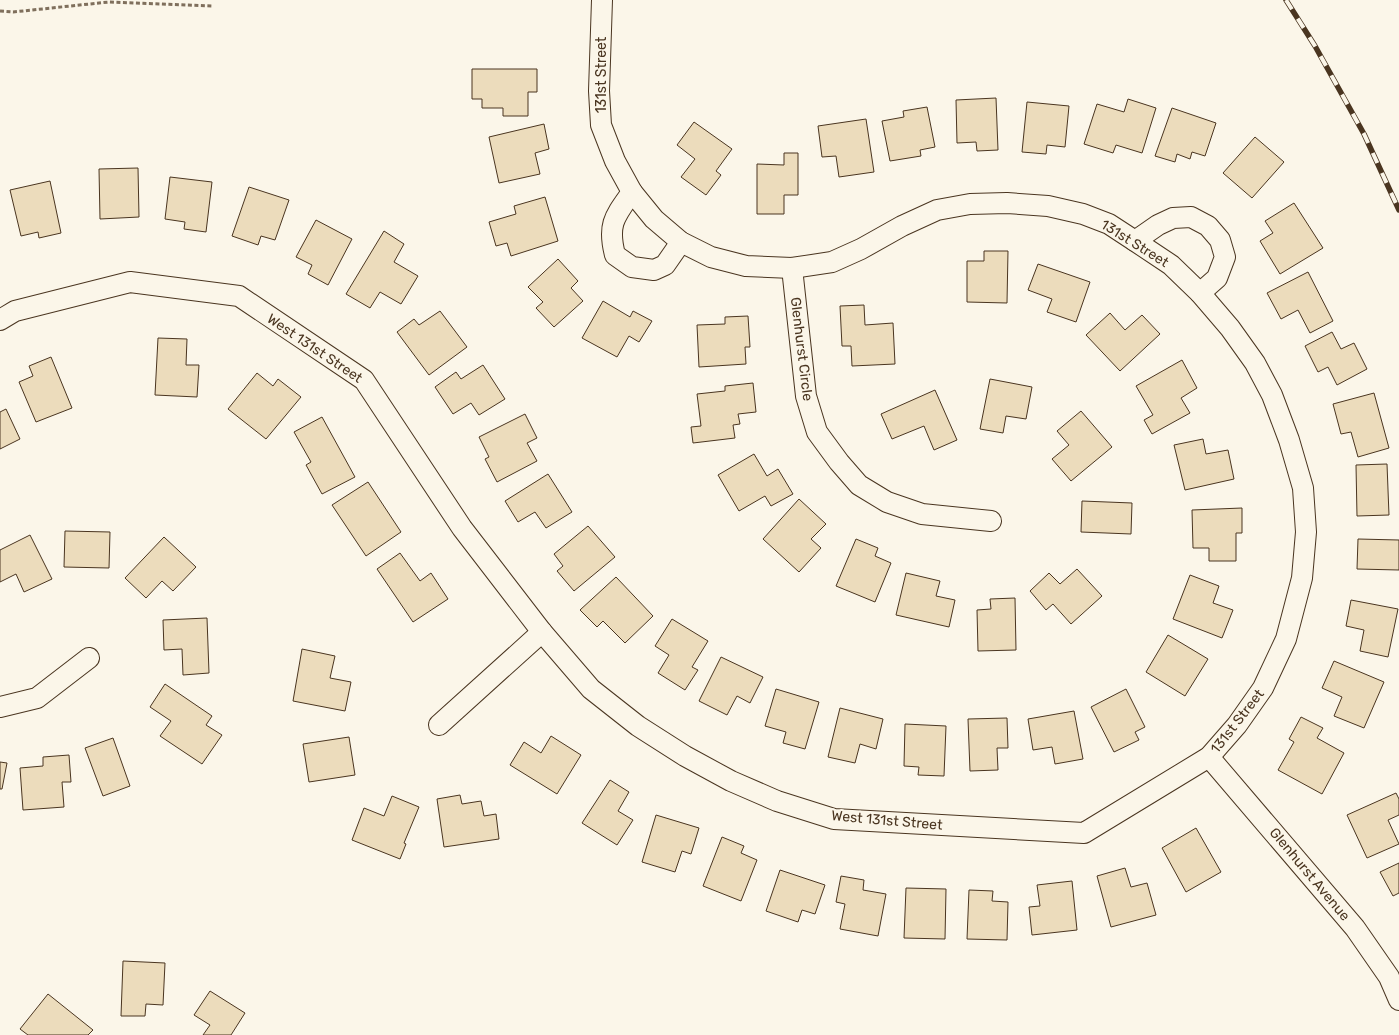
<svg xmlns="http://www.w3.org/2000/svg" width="1399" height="1035" font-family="Rubik,sans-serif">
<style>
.building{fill:#ecdcbc;stroke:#4a3520}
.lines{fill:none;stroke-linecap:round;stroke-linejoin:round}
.minor-casing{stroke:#4a3520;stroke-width:22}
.path{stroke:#7f6f5c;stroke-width:3;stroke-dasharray:4 2.5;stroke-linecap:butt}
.minor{stroke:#fbf6e9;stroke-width:20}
.rail-casing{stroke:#4a3520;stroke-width:5.5}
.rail{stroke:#fbf6e9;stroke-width:4;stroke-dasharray:11;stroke-linecap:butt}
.labels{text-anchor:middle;stroke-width:4;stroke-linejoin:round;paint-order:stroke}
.street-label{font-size:14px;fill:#4a3520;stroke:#fbf6e9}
</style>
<rect width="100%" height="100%" fill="#fbf6e9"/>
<g class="building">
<path d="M472,69h65v23h-9v24h-25v-8h-21v-9h-10z"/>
<path d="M996,98l2,52 -21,1 -1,-9 -19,1 -1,-43z"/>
<path d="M1128,99l28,9 -14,45 -26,-8 -3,8 -29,-9 13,-40 27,8z"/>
<path d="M1027,102l42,4 -4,41 -18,-2 -1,9 -24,-2z"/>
<path d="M927,107l8,40 -15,3 1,6 -31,5 -8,-40 22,-4 -1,-6z"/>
<path d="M1172,108l44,15 -11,33 -13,-4 -2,7 -13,-5 -2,8 -20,-6z"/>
<path d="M866,119l8,53 -35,5 -3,-21 -14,1 -4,-31z"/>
<path d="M694,122l38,27 -16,22 5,4 -15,20 -25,-18 14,-18 -18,-14z"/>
<path d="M544,124l5,25 -14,4 5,21 -41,9 -10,-46z"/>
<path d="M1255,137l29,25 -32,36 -29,-25z"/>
<path d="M784,153h14v42h-14v19h-27v-50l27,1z"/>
<path d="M138,168l1,49 -39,2 -1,-50z"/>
<path d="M170,177l42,5 -6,50 -22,-3 1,-7 -20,-3z"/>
<path d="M50,181l11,52 -22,5 -1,-6 -17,4 -11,-46z"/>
<path d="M249,187l40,13 -14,40 -14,-4 -3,9 -26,-9z"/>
<path d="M545,197l13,44 -47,15 -4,-13 -11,3 -7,-24 27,-8 -2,-8z"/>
<path d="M1294,203l29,45 -43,26 -20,-33 13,-8 -8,-12z"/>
<path d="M316,220l36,19 -24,46 -20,-11 4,-9 -16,-8z"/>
<path d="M384,231l20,13 -10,18 24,14 -17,28 -21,-12 -10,16 -24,-14z"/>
<path d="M984,251h24l-1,52 -40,-1v-41h17z"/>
<path d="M558,259l20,22 -7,7 12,13 -29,26 -18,-19 7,-6 -15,-15z"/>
<path d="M1038,264l52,18 -14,40 -29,-10 5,-13 -24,-9z"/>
<path d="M1308,272l25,49 -23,12 -12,-23 -17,9 -14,-26z"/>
<path d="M603,301l27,16 3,-6 19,10 -13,21 -10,-6 -12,21 -35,-19z"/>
<path d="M864,305l1,20 28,-2 2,41 -43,2 -1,-20h-9l-2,-40z"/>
<path d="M440,311l27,36 -38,28 -32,-43 17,-13 5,6z"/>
<path d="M1110,313l15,17 17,-15 18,19 -40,37 -34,-36z"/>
<path d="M748,316l2,31h-5l1,17 -47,3 -2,-42 28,-1v-7z"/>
<path d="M1332,332l9,17 13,-6 13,26 -30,16 -9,-18 -10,5 -13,-26z"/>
<path d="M158,338l29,1 -1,26h13l-2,32 -42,-2z"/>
<path d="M51,357l21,51 -36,14 -17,-40 14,-6 -4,-10z"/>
<path d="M1182,360l15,28 -16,10 9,15 -38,21 -8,-14 9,-5 -17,-29z"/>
<path d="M483,365l22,34 -26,16 -8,-12 -18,11 -18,-27 21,-15 5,7z"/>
<path d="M257,373l16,13 5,-7 23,18 -35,42 -38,-30z"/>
<path d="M990,379l42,8 -6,32 -20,-3 -3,17 -23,-4z"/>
<path d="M753,383l3,29 -18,2 2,10 -7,1 2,13 -42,5 -2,-16 10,-1 -4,-32 28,-3v-5z"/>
<path d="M935,390l22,50 -23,10 -10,-24 -32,13 -11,-25z"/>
<path d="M1374,393l15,55 -31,9 -7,-25 -10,2 -8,-30z"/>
<path d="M6,409l14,30 -20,10v-37z"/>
<path d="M1081,411l31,36 -41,34 -19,-22 17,-14 -12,-14z"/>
<path d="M525,414l12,24 -10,5 10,18 -40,21 -12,-23 4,-2 -10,-20z"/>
<path d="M322,417l33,60 -33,17 -16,-29 5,-3 -17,-30z"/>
<path d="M1203,439l3,15 22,-4 6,29 -49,11 -11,-45z"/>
<path d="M754,454l13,22 11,-7 15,25 -22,12 -6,-10 -26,15 -21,-36z"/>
<path d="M1387,464l2,51 -32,1 -1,-51z"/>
<path d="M548,474l24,38 -26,16 -11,-16 -17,10 -13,-21z"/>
<path d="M368,482l33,50 -35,24 -34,-51z"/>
<path d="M799,499l27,25 -15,15 10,9 -22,24 -36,-33z"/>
<path d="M1082,501l50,2 -1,31 -50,-2z"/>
<path d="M1242,508v25h-6v28h-27v-13h-16l-1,-38z"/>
<path d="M588,526l27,31 -41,34 -17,-20 6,-5 -9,-12z"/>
<path d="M65,531l45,1 -1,36 -45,-1z"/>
<path d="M30,535l22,44 -28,13 -8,-18 -16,8v-32z"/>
<path d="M164,537l32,30 -23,24 -11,-10 -16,17 -21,-20z"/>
<path d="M856,539l22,9 -3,8 16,7 -16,39 -39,-16z"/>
<path d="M1358,539l41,1v30l-42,-1z"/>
<path d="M400,553l20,28 11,-8 17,26 -35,23 -36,-53z"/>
<path d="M1077,569l25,27 -31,28 -18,-20 -7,6 -16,-19 19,-18 11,11z"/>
<path d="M906,573l34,8 -4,15 19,4 -6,27 -53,-12z"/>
<path d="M1190,575l29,11 -6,17 20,7 -11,28 -49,-19z"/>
<path d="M616,577l37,39 -28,27 -22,-22 -6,6 -17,-17z"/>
<path d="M1015,598l1,52 -38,1 -1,-41 14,-1 -1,-10z"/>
<path d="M1351,600l47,9 -10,48 -28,-6 4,-21 -18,-4z"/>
<path d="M207,618l2,55 -26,2 -1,-26 -18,1 -1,-30z"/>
<path d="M672,619l36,22 -16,26 6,3 -13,20 -27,-17 11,-18 -14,-9z"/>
<path d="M1168,635l40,24 -23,37 -39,-24z"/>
<path d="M302,649l33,7 -5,22 21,4 -6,29 -52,-10z"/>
<path d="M721,657l42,20 -13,26 -13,-7 -10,19 -28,-14z"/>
<path d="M1334,661l50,21 -20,46 -30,-12 8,-19 -20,-9z"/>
<path d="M165,684l47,32 -6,9 16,10 -20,29 -42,-28 11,-15 -21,-14z"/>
<path d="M776,689l43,13 -14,47 -22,-6 3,-11 -21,-6z"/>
<path d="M1126,689l19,38 -10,5 4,8 -25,12 -23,-45z"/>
<path d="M840,708l43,11 -7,30 -16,-5 -5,19 -27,-6z"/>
<path d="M1074,711l9,48 -28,5 -3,-17 -19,3 -5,-31z"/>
<path d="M1301,717l22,11 -6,10 27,15 -22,41 -44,-24 16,-28 -5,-3z"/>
<path d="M1007,718l1,30h-11l1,22 -28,1 -2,-52z"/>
<path d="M905,724l41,2 -2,50 -26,-1 1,-8 -15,-1z"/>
<path d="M551,736l30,19 -24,39 -47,-29 14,-23 17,11z"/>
<path d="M349,737l6,38 -46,7 -6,-38z"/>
<path d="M113,738l17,48 -27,10 -18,-48z"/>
<path d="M69,755l2,27h-9l2,25 -41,3 -3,-42 23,-2v-9z"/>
<path d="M0,762l7,1 -5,26h-2z"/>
<path d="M610,780l19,12 -11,19 15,9 -16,25 -35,-22z"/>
<path d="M1396,793l3,6v16l-11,5 11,24 -32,14 -20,-43z"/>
<path d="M460,795l2,9 19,-3 3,15 12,-2 3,25 -55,8 -7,-48z"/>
<path d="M392,796l27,11 -15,36 2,1 -6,15 -48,-19 12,-32 20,8z"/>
<path d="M656,815l43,13 -8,26 -9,-3 -7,21 -33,-10z"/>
<path d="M1196,828l25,44 -35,20 -24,-44z"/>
<path d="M722,837l22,9 -3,7 16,7 -16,41 -38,-15z"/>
<path d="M1399,863v30l-6,3 -13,-24z"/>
<path d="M1125,868l6,19 16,-4 9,32 -45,12 -14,-51z"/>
<path d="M780,870l45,15 -10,29 -13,-4 -4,12 -32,-11z"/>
<path d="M841,876l23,4 -1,10 23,4 -8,42 -38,-7 5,-25 -9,-2z"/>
<path d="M1072,881l5,49 -45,5 -3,-28 11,-1 -3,-21z"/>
<path d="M906,888l40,1 -1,50 -41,-1z"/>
<path d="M969,890l24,1 -1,10 16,1 -1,38 -40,-1z"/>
<path d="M123,961l42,2 -2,42 -17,-1 -1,12h-24z"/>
<path d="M210,991l35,22 -14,22h-28l7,-10 -16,-10z"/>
<path d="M48,994l45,36 -5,5h-60l-8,-6z"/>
</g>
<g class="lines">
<defs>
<g id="minor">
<path d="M632,192c-17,24 -25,32 -17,63l17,12 22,3 11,-5 16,-23"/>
<path d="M1135,241l23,-16 15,-7 18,-1 17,9 12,14 5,17 -8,21 -17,15"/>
<path d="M792,268l14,128 11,36 22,30 20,23 28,17 35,12 69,7"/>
<path d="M0,320l15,-9 115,-29 109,14 125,84 98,148 80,104 49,57 47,37 47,30 46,25 46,20 57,18 250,14 125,-76 28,-32 26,-37 23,-49 16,-61 4,-46 -3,-44 -14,-48 -17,-45 -17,-32 -25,-35 -30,-35 -29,-28 -36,-24 -26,-17 -26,-10 -35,-8 -41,-3 -37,1 -33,6 -35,16 -41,23 -29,13 -40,6 -46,-2 -35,-9 -30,-15 -27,-23 -22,-27 -17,-31 -14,-36 -2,-34 3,-91"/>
<path d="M0,707l37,-9 52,-40"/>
<path d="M439,725l103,-93"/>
<path d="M1209,757l146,171 34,49 10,23"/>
</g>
</defs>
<use href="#minor" class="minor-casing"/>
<path class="path" d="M0,11l13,1 96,-10 103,4"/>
<use href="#minor" class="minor"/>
<defs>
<path id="rail" d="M1286,0l29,46 49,88 35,76"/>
</defs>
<use href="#rail" class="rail-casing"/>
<use href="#rail" class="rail"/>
</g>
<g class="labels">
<g class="street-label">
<text transform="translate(601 75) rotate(-90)" y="5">131st Street</text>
<text transform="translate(1135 243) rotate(32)" y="5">131st Street</text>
<text transform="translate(315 348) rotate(34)" y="5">West 131st Street</text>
<text transform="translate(802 349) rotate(83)" y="5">Glenhurst Circle</text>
<text transform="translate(1237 721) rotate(-52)" y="5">131st Street</text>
<text transform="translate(887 820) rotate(5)" y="5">West 131st Street</text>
<text transform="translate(1310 874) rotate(50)" y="5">Glenhurst Avenue</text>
</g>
</g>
</svg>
